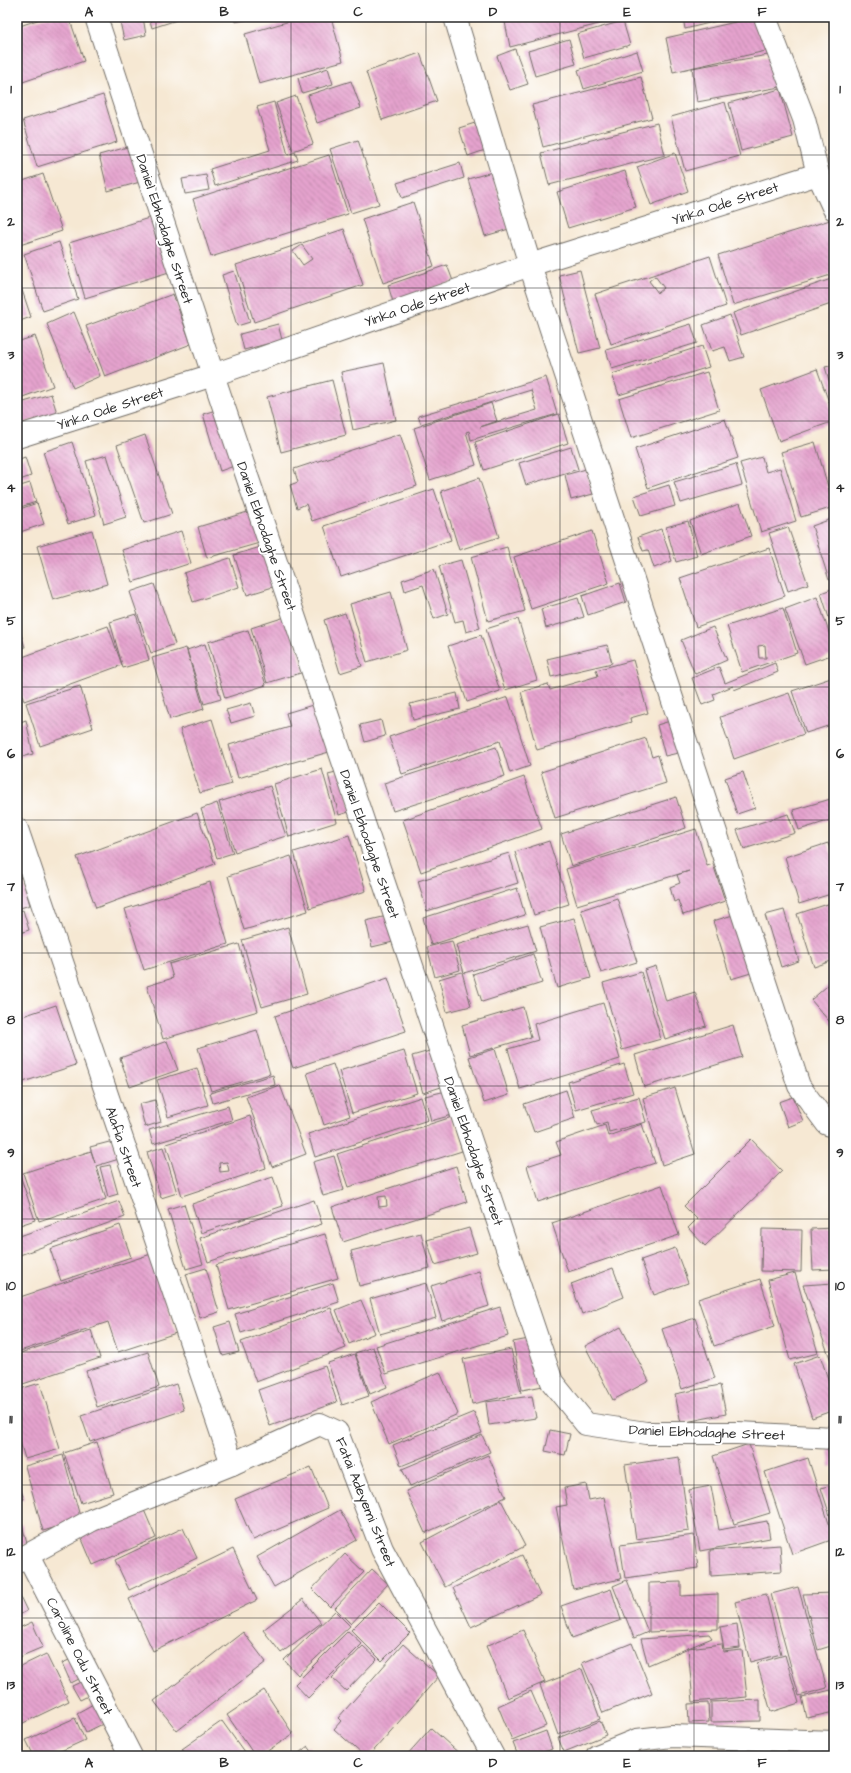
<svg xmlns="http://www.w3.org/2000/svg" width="851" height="1773" font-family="'Architects Daughter',sans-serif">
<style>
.building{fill:url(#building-back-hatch);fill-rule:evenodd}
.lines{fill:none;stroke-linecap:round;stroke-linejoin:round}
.minor-casing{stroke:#726d66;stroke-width:24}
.minor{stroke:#fff;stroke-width:22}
.grid{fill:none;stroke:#2b2b2b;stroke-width:1;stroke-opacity:0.55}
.labels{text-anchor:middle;stroke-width:4;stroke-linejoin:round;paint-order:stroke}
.street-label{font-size:14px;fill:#2b2b2b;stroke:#fff}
.neatline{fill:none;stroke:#2b2b2b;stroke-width:1.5}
.grid-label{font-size:13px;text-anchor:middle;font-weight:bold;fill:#2b2b2b}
</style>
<defs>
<pattern id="building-back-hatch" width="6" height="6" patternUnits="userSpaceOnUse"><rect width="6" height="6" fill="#e5a3ce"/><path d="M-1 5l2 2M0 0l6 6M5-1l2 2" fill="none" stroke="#ba85a7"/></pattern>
</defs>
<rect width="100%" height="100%" fill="#fff"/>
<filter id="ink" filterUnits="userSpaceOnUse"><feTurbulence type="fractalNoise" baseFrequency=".025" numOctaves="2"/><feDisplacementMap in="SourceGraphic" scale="8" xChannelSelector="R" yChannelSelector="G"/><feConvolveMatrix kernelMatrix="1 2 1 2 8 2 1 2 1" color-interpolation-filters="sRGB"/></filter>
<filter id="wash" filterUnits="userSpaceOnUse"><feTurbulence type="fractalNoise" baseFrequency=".012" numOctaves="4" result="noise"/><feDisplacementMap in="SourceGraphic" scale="16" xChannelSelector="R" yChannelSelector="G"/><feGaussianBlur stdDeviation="0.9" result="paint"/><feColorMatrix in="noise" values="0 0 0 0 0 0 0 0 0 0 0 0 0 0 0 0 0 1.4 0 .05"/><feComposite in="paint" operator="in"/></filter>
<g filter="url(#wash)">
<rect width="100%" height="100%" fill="#f6e8d3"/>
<g id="blocks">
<g class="building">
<path d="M46,17h23l15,44 -67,23v-57z"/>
<path d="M119,17h24l3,18 -22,5z"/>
<path d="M149,17h37l-34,11z"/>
<path d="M234,17h20v1l-19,4z"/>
<path d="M304,17h27l12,44 -84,23 -14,-50z"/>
<path d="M504,17h118v1l-112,29z"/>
<path d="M683,17h46v1l-44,11z"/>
<path d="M757,17l13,33 -97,22 -7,-34z"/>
<path d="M623,21l7,24 -46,13 -7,-24z"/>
<path d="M569,39l7,25 -41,12 -7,-25z"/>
<path d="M515,49l13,35 -18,6 -13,-34z"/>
<path d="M637,51l6,20 -59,18 -6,-19z"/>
<path d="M420,53l17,48 -55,19 -16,-48z"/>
<path d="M774,54l6,33 -83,15 -5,-34z"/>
<path d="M328,68l5,16 -31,9 -4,-15z"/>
<path d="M641,77l11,41 -109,29 -11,-42z"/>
<path d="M351,81l10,27 -44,15 -9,-28z"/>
<path d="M780,89l13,48 -52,14 -12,-48z"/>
<path d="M103,95l14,47 -80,25 -14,-47z"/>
<path d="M296,96l17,48 -20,7 -17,-48z"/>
<path d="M274,102l14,53 7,-3 3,8 -83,26 -5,-17 60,-19 -13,-43z"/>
<path d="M725,102l15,54 -55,15 -14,-54z"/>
<path d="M475,123l10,27 -17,6 -9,-28z"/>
<path d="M657,123l8,32 -116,30 -8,-32z"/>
<path d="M358,140l21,64 -28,9 -21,-64z"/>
<path d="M131,146l9,36 -32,9 -9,-36z"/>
<path d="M675,153l13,38 -37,14 -14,-38z"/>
<path d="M329,155l19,59 -137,43 -18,-58z"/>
<path d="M460,163l4,15 -62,20 -5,-15z"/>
<path d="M625,171l11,36 -68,21 -11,-36z"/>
<path d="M492,172l17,57 -24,7 -17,-57z"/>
<path d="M43,174l19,57 -45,15v-63z"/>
<path d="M206,175l3,15 -24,4 -3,-15z"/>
<path d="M413,202l21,64 -51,17 -21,-64z"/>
<path d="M152,217l17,55 -84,26 -16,-55z"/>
<path d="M830,220l4,13v41l-101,31 -15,-50z"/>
<path d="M344,229l19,56 -109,37 -18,-57zM302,245l10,14 -9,6 -10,-14z"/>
<path d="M59,242l19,57 -35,12 -19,-57z"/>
<path d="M710,256l16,50 -115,38 -16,-50zM655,276l9,12 -6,5 -9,-12z"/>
<path d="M447,265l6,16 -60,21 -5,-17z"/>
<path d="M580,270l20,78 -21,5 -20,-78z"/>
<path d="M234,271l16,51 -13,4 -15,-51z"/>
<path d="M17,275l14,42 -14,5z"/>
<path d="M834,278v25l-93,32 -8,-22z"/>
<path d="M173,294l18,50 -86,33 -19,-51z"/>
<path d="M74,312l26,64 -27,12 -26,-64z"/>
<path d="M730,315l14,42 -14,4 -5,-14 -13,4 -9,-26z"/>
<path d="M278,324l4,16 -38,10 -4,-16z"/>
<path d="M691,324l6,19 -85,26 -6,-19z"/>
<path d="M35,336l18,50 -36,13v-57z"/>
<path d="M702,346l7,21 -90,28 -7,-21z"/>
<path d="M384,363l12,57 -43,10 -12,-58z"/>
<path d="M834,365v32l-9,-30z"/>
<path d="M817,369l17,47v5l-55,20 -18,-51z"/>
<path d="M707,372l12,38 -88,28 -12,-39z"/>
<path d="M546,377l11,37 -86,26 -2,-9 -3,1 10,33 -46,15 -16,-52 77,-25 6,18 -17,6 57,-17 -6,-20 -110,34 -3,-8z"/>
<path d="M332,380l14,55 -65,17 -14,-55z"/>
<path d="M51,394l6,19 -40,12v-21z"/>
<path d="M219,409l18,56 -17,6 -17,-57z"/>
<path d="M559,414l9,29 -84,27 -9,-28z"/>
<path d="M725,419l13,39 -90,30 -13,-39z"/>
<path d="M400,434l17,52 -105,35 -6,-17 -9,4 -7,-23 8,-3 -4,-13z"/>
<path d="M145,435l27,79 -28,9 -27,-78z"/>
<path d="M72,442l24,73 -28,9 -25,-72z"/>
<path d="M815,442l19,65 -33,10 -20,-65z"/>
<path d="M571,447l7,22 -52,16 -7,-22z"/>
<path d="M107,455l19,62 -22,7 -18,-63z"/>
<path d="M25,457l6,19 -14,5v-21z"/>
<path d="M762,457l4,15 14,-4 16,53 -35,11 -21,-69z"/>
<path d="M736,464l6,21 -61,18 -7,-21z"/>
<path d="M586,469l7,25 -22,6 -6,-25z"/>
<path d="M479,478l20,59 -40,13 -18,-59z"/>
<path d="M30,483l6,19 -19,6v-21z"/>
<path d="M669,485l6,21 -34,10 -7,-20z"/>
<path d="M434,489l17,51 -110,37 -17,-51z"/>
<path d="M37,503l7,21 -27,9v-23z"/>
<path d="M740,503l11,33 -50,18 -11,-33z"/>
<path d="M254,510l9,32 -56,16 -9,-31z"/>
<path d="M834,518v60l-5,2 -17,-54z"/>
<path d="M688,521l9,35 -21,6 -10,-35z"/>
<path d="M788,527l20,57 -20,7 -19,-58z"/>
<path d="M661,529l11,32 -18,7 -6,-18 -5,1 -5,-14z"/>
<path d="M92,530l15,54 -54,16 -16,-54z"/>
<path d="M181,531l10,32 -58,19 -11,-32z"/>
<path d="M592,531l17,52 -78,26 -17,-52z"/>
<path d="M264,546l12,40 -29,9 -13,-40z"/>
<path d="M507,547l18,64 -37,10 -17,-64z"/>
<path d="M769,548l16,48 -89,31 -16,-49z"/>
<path d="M230,558l9,29 -46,15 -9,-29z"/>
<path d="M461,560l19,68 -14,4 -3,-12 -8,2 -16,-56z"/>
<path d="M434,569l14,45 -14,5 -11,-34 -18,6 -3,-11z"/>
<path d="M620,583l6,19 -38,13 -6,-19z"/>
<path d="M154,584l21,60 -24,9 -21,-61z"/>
<path d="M834,588v34l-3,2 -10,-31z"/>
<path d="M391,592l16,58 -40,12 -17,-58z"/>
<path d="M817,597l17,50v7l-29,10 -20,-55z"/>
<path d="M578,598l6,19 -38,11 -5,-19z"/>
<path d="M783,608l14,45 -55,19 -15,-46zM765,645l1,13h-7l-1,-12z"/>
<path d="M345,613l17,53 -22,7 -16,-53z"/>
<path d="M136,614l13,46 -26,8 -13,-46z"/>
<path d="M288,616l16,56 -37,11 -16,-55z"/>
<path d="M518,619l19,61 -32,10 -19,-61z"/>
<path d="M108,626l14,39 -98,36 -4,-11 -3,1v-32z"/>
<path d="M713,627l14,33 -32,14 -14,-34z"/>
<path d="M17,628h2l6,19 -8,2z"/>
<path d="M248,630l18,55 -41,13 -17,-56z"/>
<path d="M481,635l19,56 -33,11 -19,-56z"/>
<path d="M205,644l16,55 -17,5 -17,-54z"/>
<path d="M607,645l5,18 -61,14 -4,-18z"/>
<path d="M186,648l18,61 -34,10 -18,-61z"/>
<path d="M633,660l15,53 -18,5 1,4 -94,28 -16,-58 27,-8 2,6 48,-14 -2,-6z"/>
<path d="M775,663l3,9 -44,18 -1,-4 -20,8 2,6 -13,5 -10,-27 27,-11 6,16z"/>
<path d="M834,677v47l-28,9 -14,-42z"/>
<path d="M80,686l13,42 -53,18 -14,-43z"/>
<path d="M457,693l3,16 -47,11 -3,-16z"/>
<path d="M789,693l15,41 -70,25 -14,-42z"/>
<path d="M508,697l22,69 -20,7 -10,-32 -98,33 -13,-37z"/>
<path d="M251,703l4,13 -24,7 -5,-13z"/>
<path d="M316,704l13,48 -91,26 -9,-33 61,-18 -4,-14z"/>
<path d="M212,719l20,65 -32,9 -20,-64z"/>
<path d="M26,720l7,34 -16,4v-35z"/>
<path d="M381,720l4,16 -20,6 -5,-17z"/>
<path d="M670,721l8,32 -13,3 -8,-31z"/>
<path d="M646,738l6,19 6,-2 8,28 -111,35 -14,-46z"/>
<path d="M496,747l9,29 -112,35 -9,-28z"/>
<path d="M322,769l15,53 -48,15 -15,-53z"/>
<path d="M340,771l12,40 -13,4 -11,-41z"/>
<path d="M743,772l12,36 -18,6 -12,-36z"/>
<path d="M524,777l18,52 -121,43 -18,-52z"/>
<path d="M270,786l16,50 -51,16 -16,-50z"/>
<path d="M676,797l10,31 -115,38 -10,-32z"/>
<path d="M834,798v21l-35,11 -6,-20z"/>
<path d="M217,803l16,50 -16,5 -16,-49z"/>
<path d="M197,813l18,51 -119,44 -19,-51z"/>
<path d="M788,814l7,19 -51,16 -7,-19z"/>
<path d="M696,829l11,37 6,-2 12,37 -42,14 -5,-15 -4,2 -4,-15 10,-4 -3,-8 12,-4 -112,34 -11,-36z"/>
<path d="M349,835l17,56 -56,17 -16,-56z"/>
<path d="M549,841l20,63 -35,11 -19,-63z"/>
<path d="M828,843l6,17v33l-35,11 -14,-47z"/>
<path d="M509,853l9,30 -91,28 -9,-30z"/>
<path d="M291,856l17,55 -64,19 -16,-54z"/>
<path d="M22,877l8,28 -13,4v-31z"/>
<path d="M210,882l18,62 -84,26 -19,-61z"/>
<path d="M517,888l8,27 -94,30 -8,-27z"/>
<path d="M617,898l20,64 -36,11 -20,-63z"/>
<path d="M834,902v58l-20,7 -17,-53z"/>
<path d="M23,910l6,20 -12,4v-22z"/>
<path d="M784,910l15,51 -18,6 -16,-52z"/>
<path d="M733,915l18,58 -20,6 -18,-58z"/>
<path d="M387,916l6,26 -21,5 -6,-26z"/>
<path d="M574,918l17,60 -34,10 -17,-61z"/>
<path d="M528,924l8,27 -72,22 -8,-28z"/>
<path d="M288,927l19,67 -45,13 -20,-67z"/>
<path d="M452,941l8,29 -25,7 -8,-30z"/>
<path d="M239,944l19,67 -95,28 -16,-53 26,-8 -4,-14z"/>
<path d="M533,954l9,29 -60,19 -9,-28z"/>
<path d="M656,966l10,35 29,-9 11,34 -41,13 -21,-69z"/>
<path d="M462,972l9,34 -24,6 -8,-33z"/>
<path d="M641,972l20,67 -39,11 -19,-67z"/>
<path d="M388,978l18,53 -113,37 -18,-52z"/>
<path d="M834,980v47l-23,-27z"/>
<path d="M603,1003l17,56 -100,30 -12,-40 30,-9 -4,-16z"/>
<path d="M56,1005l20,60 -59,19v-66z"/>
<path d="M523,1007l8,30 -61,18 -8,-30z"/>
<path d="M733,1025l9,32 -98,30 -9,-32z"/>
<path d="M257,1030l13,44 -59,17 -13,-43z"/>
<path d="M167,1041l11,29 -48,17 -10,-29z"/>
<path d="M495,1049l14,46 -25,8 -15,-46z"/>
<path d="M433,1050l11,36 -21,7 -11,-37z"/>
<path d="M404,1051l13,42 -65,20 -13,-42z"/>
<path d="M333,1064l17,52 -26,9 -17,-52z"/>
<path d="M624,1064l9,29 -57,17 -8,-28z"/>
<path d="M197,1068l11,37 -40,12 -11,-37z"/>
<path d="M273,1075l2,10 -62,18 -3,-10z"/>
<path d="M280,1085l26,69 -34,13 -26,-70z"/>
<path d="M675,1088l20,66 -33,11 -19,-67z"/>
<path d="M566,1090l9,28 -41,14 -10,-28z"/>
<path d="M446,1091l6,24 -21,6 -6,-25z"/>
<path d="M421,1097l7,23 -113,37 -7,-23z"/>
<path d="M639,1097l7,25 -37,10 -2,-10 -10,3 -5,-15z"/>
<path d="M793,1097l10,24 -15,6 -9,-25z"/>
<path d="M155,1100l6,22 -16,5 -6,-23z"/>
<path d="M228,1106l4,14 -79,24 -4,-14z"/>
<path d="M250,1116l16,52 -84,28 -16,-52zM227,1162l2,9 -9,1 -1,-9z"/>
<path d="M452,1117l10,34 -114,36 -11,-33z"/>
<path d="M642,1124l13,39 -117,39 -11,-36 34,-11 -5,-13 49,-17 3,11z"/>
<path d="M751,1139l31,32 -77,75 -17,-18 9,-9 -13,-13z"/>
<path d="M113,1141l6,18 -23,7 10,33 -67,22 -16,-48 68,-22 4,12 -5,-16z"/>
<path d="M163,1147l14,46 -16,5 -14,-46z"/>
<path d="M334,1156l10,34 -21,6 -10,-34z"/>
<path d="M110,1165l8,29 -10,3 -8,-30z"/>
<path d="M456,1166l11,36 -124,40 -11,-35zM386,1196l1,10 -8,1 -1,-10z"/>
<path d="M17,1172h2l16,48 -15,5 -3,-10z"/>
<path d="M273,1177l10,29 -82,27 -9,-29z"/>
<path d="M662,1185l17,50 -111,37 -16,-49z"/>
<path d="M314,1200l8,24 -114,38 -8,-24z"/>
<path d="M119,1201l6,16 -108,39v-19z"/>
<path d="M184,1204l19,60 -17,5 -18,-60z"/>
<path d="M120,1225l11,32 -70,24 -11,-32z"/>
<path d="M469,1228l8,25 -42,12 -8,-25z"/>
<path d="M834,1228v41l-21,1 -2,-41z"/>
<path d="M762,1229l40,1 -1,42 -40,-1z"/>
<path d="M421,1233l9,35 -71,18 -8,-35z"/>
<path d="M325,1234l13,44 -109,32 -13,-45z"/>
<path d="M675,1248l13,35 -34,12 -13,-35z"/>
<path d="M151,1254l25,79 -58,19 -10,-30 -91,30v-54z"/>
<path d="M206,1268l13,44 -19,6 -14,-44z"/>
<path d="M613,1268l11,29 -42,17 -11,-30z"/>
<path d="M479,1271l10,35 -47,15 -11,-35z"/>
<path d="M795,1273l23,80 -28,7 -22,-80z"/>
<path d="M760,1279l15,47 -61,20 -16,-47z"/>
<path d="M333,1283l6,19 -98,31 -6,-19z"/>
<path d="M426,1283l10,35 -56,16 -10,-35z"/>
<path d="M834,1283v86l-31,-84z"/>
<path d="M361,1300l14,33 -26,11 -13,-34z"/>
<path d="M500,1307l8,29 -122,38 -10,-28z"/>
<path d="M331,1308l15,40 -90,34 -15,-40z"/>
<path d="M695,1318l20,60 -33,11 -20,-60z"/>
<path d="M230,1322l9,30 -16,4 -9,-29z"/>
<path d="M621,1327l28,54 -36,19 -28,-54z"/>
<path d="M91,1330l9,28 -83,28v-32z"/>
<path d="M534,1338l9,48 -21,4 -9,-48z"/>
<path d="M373,1347l14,40 -17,7 -15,-41z"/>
<path d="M511,1349l10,44 -49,11 -9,-45z"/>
<path d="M148,1352l11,35 -62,20 -11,-36z"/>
<path d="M355,1354l14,42 -27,9 -14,-42z"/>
<path d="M820,1355l14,42v13l-22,8 -18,-54z"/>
<path d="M325,1366l12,36 -67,24 -12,-36z"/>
<path d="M440,1372l18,42 -69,30 -18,-42z"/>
<path d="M40,1383l20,66 -35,10 -8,-28v-41z"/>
<path d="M176,1384l8,26 -94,32 -9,-26z"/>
<path d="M720,1385l6,29 -45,9 -6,-29z"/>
<path d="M532,1396l4,22 -47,7 -3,-23z"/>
<path d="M474,1412l8,21 -81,33 -8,-21z"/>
<path d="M550,1430l20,4 -5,21 -20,-4z"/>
<path d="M482,1435l8,17 -80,34 -8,-17z"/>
<path d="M97,1442l16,51 -32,10 -17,-50z"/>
<path d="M749,1444l21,69 -36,11 -21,-68z"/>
<path d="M834,1448v19l-4,1 -2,-19z"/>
<path d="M63,1455l18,65 -38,11 -18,-65z"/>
<path d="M488,1455l18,42 -81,36 -19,-42z"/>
<path d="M679,1457l10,74 -53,8 -11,-74z"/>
<path d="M808,1458l26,81 -42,15 -27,-82z"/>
<path d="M311,1467l17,41 -75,32 -18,-41z"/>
<path d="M17,1479l7,20 -7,2z"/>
<path d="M586,1484l3,16 15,-3 17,82 -48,10 -17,-82 11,-2 -3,-17z"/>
<path d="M834,1484v44l-13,-40z"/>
<path d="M711,1486l8,44 48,-9 3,17 -70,13 -11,-61z"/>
<path d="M501,1500l24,46 -80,41 -23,-45z"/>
<path d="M141,1503l15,35 -63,27 -15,-35z"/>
<path d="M340,1510l17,30 -83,47 -17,-30z"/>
<path d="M22,1524l5,20 -10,2v-20z"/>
<path d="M183,1528l14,30 -68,32 -14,-30z"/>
<path d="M694,1535l4,33 -73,10 -5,-33z"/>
<path d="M780,1545l2,26 -71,5 -1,-26z"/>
<path d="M233,1549l24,51 -104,51 -24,-52z"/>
<path d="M345,1554l19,18 -34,35 -18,-18z"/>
<path d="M522,1555l18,40 -69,32 -18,-39z"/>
<path d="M372,1569l16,15 -37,40 -16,-16z"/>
<path d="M627,1580l21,52 -14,6 -21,-52z"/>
<path d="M681,1582v14l37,-2v35l-69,3v-49z"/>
<path d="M798,1587l29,101 -28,8 -28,-102z"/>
<path d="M611,1589l10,31 -49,18 -11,-32z"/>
<path d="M17,1590l10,21 -10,5z"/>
<path d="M834,1593v52l-16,5 -15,-56z"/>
<path d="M766,1594l15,60 -31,8 -15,-60z"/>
<path d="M303,1599l18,24 -40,30 -18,-23z"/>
<path d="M379,1602l31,31 -28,28 -31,-31z"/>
<path d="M335,1611l15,15 -52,49 -14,-15z"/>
<path d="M32,1622l11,25 -26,11v-29z"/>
<path d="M737,1624l3,24 -16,2 -4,-23z"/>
<path d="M523,1630l22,52 -37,16 -22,-52z"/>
<path d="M348,1631l14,13 -54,54 -13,-14z"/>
<path d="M243,1632l23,30 -89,69 -23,-30z"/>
<path d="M709,1634l3,4 -64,27 -7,-26z"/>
<path d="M632,1643l20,50 -49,20 -21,-50z"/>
<path d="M403,1644l36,32 -70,80h-5l-30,-27 7,-8 -3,-3z"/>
<path d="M722,1644l1,8 19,-2 5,47 -54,5 -5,-54z"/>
<path d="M363,1646l14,13 -31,32 -14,-13z"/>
<path d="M46,1654l23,47 -52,25v-58z"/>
<path d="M785,1655l14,48 -28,9 -14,-49z"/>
<path d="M74,1658l9,19 -12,6 -9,-20z"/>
<path d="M582,1669l18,50 -42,16 -18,-50z"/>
<path d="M85,1680l7,14 -12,6 -8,-14z"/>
<path d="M264,1690l29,44 -33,22h-5l-28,-41z"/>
<path d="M831,1690l3,22 -27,6 -5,-21z"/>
<path d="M531,1691l15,35 -34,14 -14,-34z"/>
<path d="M760,1700v21l-49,1v-20z"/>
<path d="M97,1702l10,20 -21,10 -9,-19z"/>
<path d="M708,1703l1,19 -20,1 -1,-19z"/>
<path d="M75,1718l10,22 -35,16h-16l-8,-16z"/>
<path d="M222,1721l25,35h-60l-5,-7z"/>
<path d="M600,1721l6,14 -42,17 -6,-14z"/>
<path d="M431,1728l31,28h-56z"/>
<path d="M546,1731l6,18 -17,7h-17l-5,-13z"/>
<path d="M308,1746l7,10h-20z"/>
</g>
</g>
</g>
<g filter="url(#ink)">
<use href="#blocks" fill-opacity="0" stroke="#726d66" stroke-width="1"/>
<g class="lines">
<defs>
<g id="minor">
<path d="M96,17l117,358 339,1007 34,42 60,9h92l96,5"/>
<path d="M455,17l75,248 269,821 28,38 7,2"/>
<path d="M765,17l39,102 14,55 16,35"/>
<path d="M17,437l196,-62 317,-110 288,-91"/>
<path d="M17,829l215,635"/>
<path d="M28,1556l103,200"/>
<path d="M17,1561l75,-41 140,-56 88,-40 17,8 45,117 111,207"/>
<path d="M597,1756l40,-16 35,-4 162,6"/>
</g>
</defs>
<use href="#minor" class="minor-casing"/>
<use href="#minor" class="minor"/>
</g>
</g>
<path class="grid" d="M156,17v1739M291,17v1739M426,17v1739M560,17v1739M694,17v1739M17,155h817M17,288h817M17,421h817M17,554h817M17,687h817M17,820h817M17,953h817M17,1086h817M17,1219h817M17,1352h817M17,1485h817M17,1618h817"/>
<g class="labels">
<g class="street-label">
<text transform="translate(725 203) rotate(-18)" y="5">Yinka Ode Street</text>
<text transform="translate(165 229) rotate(72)" y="5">Daniel Ebhodaghe Street</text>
<text transform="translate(417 304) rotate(-19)" y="5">Yinka Ode Street</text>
<text transform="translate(110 408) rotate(-18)" y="5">Yinka Ode Street</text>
<text transform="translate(267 536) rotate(71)" y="5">Daniel Ebhodaghe Street</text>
<text transform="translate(370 844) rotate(71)" y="5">Daniel Ebhodaghe Street</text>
<text transform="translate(124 1147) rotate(71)" y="5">Alafia Street</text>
<text transform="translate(474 1151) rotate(71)" y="5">Daniel Ebhodaghe Street</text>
<text transform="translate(707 1432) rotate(2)" y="5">Daniel Ebhodaghe Street</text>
<text transform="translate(366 1502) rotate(68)" y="5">Fatai Adeyemi Street</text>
<text transform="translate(80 1656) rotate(63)" y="5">Caroline Odu Street</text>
</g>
</g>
<rect width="851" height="1773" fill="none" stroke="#fff" stroke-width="44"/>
<rect x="22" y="22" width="807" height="1729" class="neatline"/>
<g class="grid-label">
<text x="89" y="16">A</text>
<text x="224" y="16">B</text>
<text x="358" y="16">C</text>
<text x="493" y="16">D</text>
<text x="627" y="16">E</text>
<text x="762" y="16">F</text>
<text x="11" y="93">1</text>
<text x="840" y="93">1</text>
<text x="11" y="226">2</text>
<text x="840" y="226">2</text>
<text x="11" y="359">3</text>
<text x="840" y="359">3</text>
<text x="11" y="492">4</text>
<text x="840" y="492">4</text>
<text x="11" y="625">5</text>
<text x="840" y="625">5</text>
<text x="11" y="758">6</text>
<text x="840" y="758">6</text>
<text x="11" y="891">7</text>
<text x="840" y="891">7</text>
<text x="11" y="1024">8</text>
<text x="840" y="1024">8</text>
<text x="11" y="1157">9</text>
<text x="840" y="1157">9</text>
<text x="11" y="1290">10</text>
<text x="840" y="1290">10</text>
<text x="11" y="1423">11</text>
<text x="840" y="1423">11</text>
<text x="11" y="1556">12</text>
<text x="840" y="1556">12</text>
<text x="11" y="1689">13</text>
<text x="840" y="1689">13</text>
<text x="89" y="1767">A</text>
<text x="224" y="1767">B</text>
<text x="358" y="1767">C</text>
<text x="493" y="1767">D</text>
<text x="627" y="1767">E</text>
<text x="762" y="1767">F</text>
</g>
</svg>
